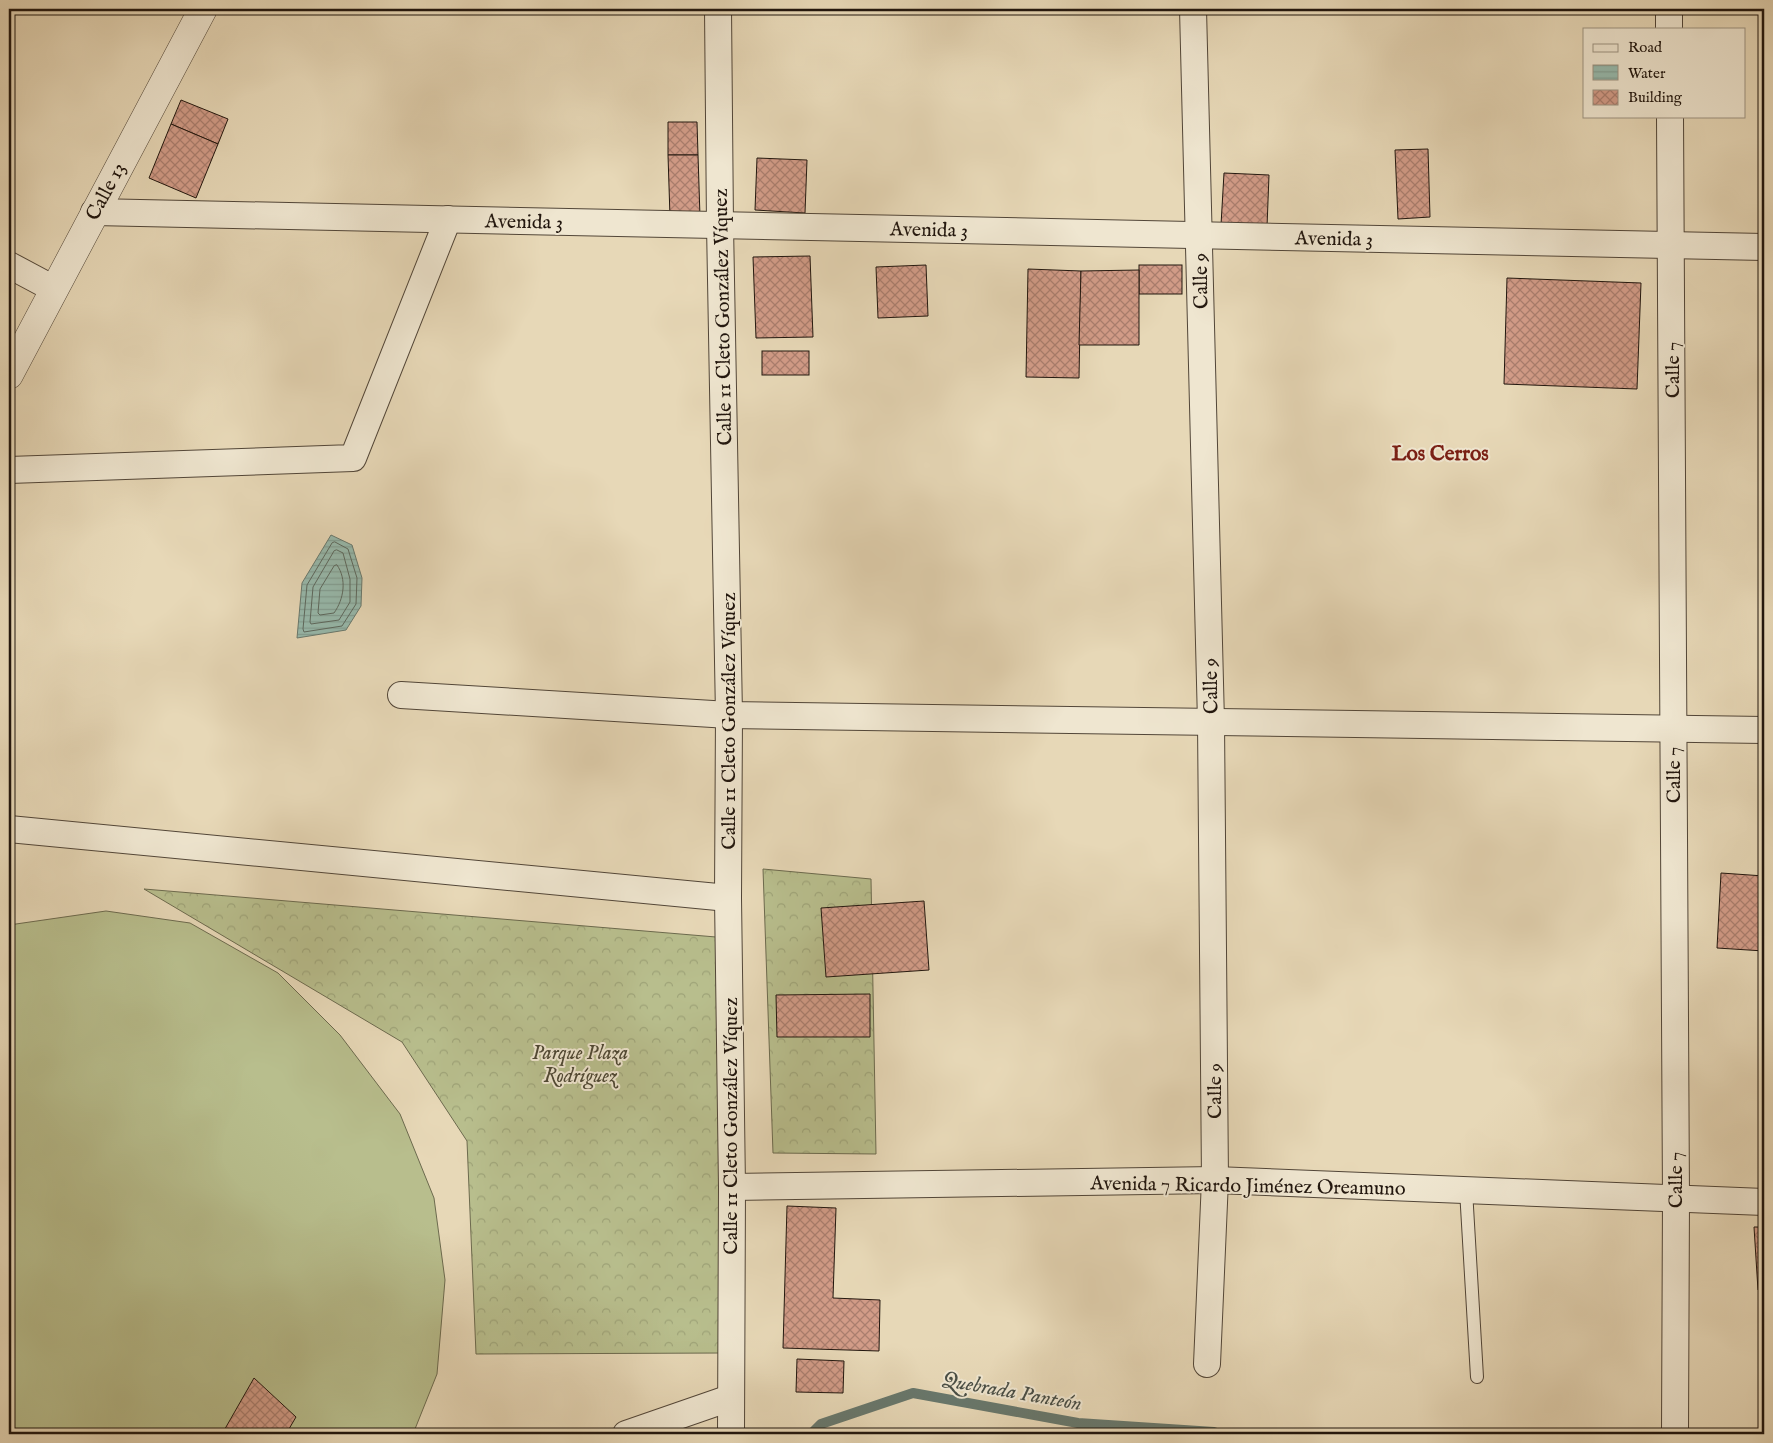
<svg xmlns="http://www.w3.org/2000/svg" width="1773" height="1443" font-family="'IM FELL English',serif">
<style>
.forest{fill:url(#forest-crowns);stroke:#6c6a4e}
.pitch{fill:#b8be8d;stroke:#6c6a4e}
.water{fill:url(#water-rules);stroke:#68786d}
.lines{fill:none;stroke-linecap:round;stroke-linejoin:round}
.shore{stroke:#5c685e;stroke-width:1}
.stream{stroke:#68786d;stroke-width:10}
.building{fill:url(#building-cross-hatch);stroke:#21160e}
.service-casing{stroke:#524638;stroke-width:14}
.minor-casing{stroke:#524638;stroke-width:28}
.tertiary-casing{stroke:#524638;stroke-width:29}
.service{stroke:#efe6d0;stroke-width:12}
.minor{stroke:#efe6d0;stroke-width:26}
.tertiary{stroke:#efe6d0;stroke-width:28}
.labels{text-anchor:middle;stroke-width:4;stroke-linejoin:round;paint-order:stroke}
.street-label{font-size:20px;fill:#21160e;stroke:#efe6d0}
.park-label{font-size:20px;font-style:italic;fill:#4e4834;stroke:#efe6d0}
.neighbourhood-label{font-size:21px;font-weight:bold;fill:#7a1f14;stroke:#efe6d0}
.water-label{font-size:21px;font-style:italic;fill:#4a4f46;stroke:#efe6d0}
</style>
<defs>
<pattern id="forest-crowns" width="20" height="18" patternUnits="userSpaceOnUse" patternTransform="scale(1.25)"><rect width="20" height="18" fill="#b8be8d"/><path d="M2 6a3 3 0 1 1 6 0M12 15a3 3 0 1 1 6 0" fill="none" stroke="#9ea378"/></pattern>
<pattern id="water-rules" width="6" height="5" patternUnits="userSpaceOnUse" patternTransform="scale(1.25)"><rect width="6" height="5" fill="#97baad"/><path d="M0 2.5h6" fill="none" stroke="#829f94"/></pattern>
<pattern id="building-cross-hatch" width="8" height="8" patternUnits="userSpaceOnUse" patternTransform="scale(1.25)"><rect width="8" height="8" fill="#d29c88"/><path d="M0 0l8 8M0 8l8-8" fill="none" stroke="#aa7e6e"/></pattern>
</defs>
<rect width="100%" height="100%" fill="#e7d8b7"/>
<filter id="stains"><feTurbulence type="fractalNoise" baseFrequency=".004" numOctaves="4"/><feColorMatrix values="0 0 0 0 .2 0 0 0 0 .09 0 0 0 0 .02 0 0 0 .5 -.17"/></filter>
<radialGradient id="worn" r=".72"><stop offset=".6" stop-color="#630" stop-opacity="0"/><stop offset="1" stop-color="#630" stop-opacity=".3"/></radialGradient>
<g class="forest">
<path d="M763,869l108,10 5,275 -103,-1z"/>
<path d="M144,889l572,48 7,416 -247,1 -9,-213 -65,-99z"/>
</g>
<path class="pitch" d="M106,911l84,12 88,50 62,62 60,79 34,84 11,82 -8,94 -24,60h-404v-509z"/>
<path class="water" d="M331,535l21,10 10,33 -1,28 -15,24 -49,8 5,-55z"/>
<g class="lines">
<g class="shore">
<path d="M335,542l13,7 9,29 -1,26 -14,22 -38,6 -1,-3 4,-44 25,-42z"/>
<path d="M337,550l6,3 7,26v23l-11,18 -28,4 -1,-2 3,-35 21,-36z"/>
<path d="M337,565c10,14 7,34 -3,48l-14,2 -2,-2 2,-24 14,-23z"/>
</g>
<path class="stream" d="M811,1434l10,-10 92,-31 165,30 136,9 1,2"/>
</g>
<g class="building">
<path d="M181,100l47,19 -10,25 -47,-20z"/>
<path d="M668,122h29l1,33h-30z"/>
<path d="M171,124l47,20 -22,54 -47,-20z"/>
<path d="M1428,149l2,68 -32,2 -3,-69z"/>
<path d="M668,155h30l2,62h-30z"/>
<path d="M757,158l50,2 -2,53 -50,-3z"/>
<path d="M1224,173l45,2 -2,52 -46,-2z"/>
<path d="M810,256l3,81 -57,1 -3,-81z"/>
<path d="M926,265l2,51 -50,2 -2,-51z"/>
<rect x="1139" y="265" width="43" height="29"/>
<path d="M1028,269l53,2 -2,107 -53,-1z"/>
<path d="M1139,270v75h-60l2,-74z"/>
<path d="M1507,278l134,5 -4,106 -133,-5z"/>
<rect x="762" y="351" width="47" height="24"/>
<path d="M1721,873l43,3v75l-47,-3z"/>
<path d="M924,901l5,69 -103,7 -5,-69z"/>
<path d="M870,994v43h-93l-1,-42z"/>
<path d="M787,1206l49,2 -3,90 47,2 -1,51 -96,-3z"/>
<path d="M1754,1227h10v62l-6,1z"/>
<path d="M797,1359l47,2 -1,32 -47,-1z"/>
<path d="M254,1378l42,39 -10,17h-64z"/>
</g>
<g class="lines">
<defs>
<path id="service" d="M1466,1190l11,187"/>
<g id="minor">
<path d="M718,9l2,216 9,490 -1,183 4,289 -1,247"/>
<path d="M1193,9l18,713 4,458 -8,184"/>
<path d="M1669,9v20"/>
<path d="M1670,116l6,1082 -1,236"/>
<path d="M94,212l1670,35"/>
<path d="M9,265l45,24"/>
<path d="M9,470l344,-12 95,-239"/>
<path d="M401,695l328,20 1035,15"/>
<path d="M9,829l719,69"/>
<path d="M732,1187l483,-7 549,22"/>
<path d="M626,1434l104,-36"/>
</g>
<path id="tertiary" d="M9,375l194,-366"/>
</defs>
<use href="#service" class="service-casing"/>
<use href="#minor" class="minor-casing"/>
<use href="#tertiary" class="tertiary-casing"/>
<use href="#service" class="service"/>
<use href="#minor" class="minor"/>
<use href="#tertiary" class="tertiary"/>
</g>
<g class="labels">
<g class="street-label">
<text transform="translate(105 191) rotate(-62)" y="7">Calle 13</text>
<text transform="translate(524 221) rotate(1)" y="7">Avenida 3</text>
<text transform="translate(929 229) rotate(1)" y="7">Avenida 3</text>
<text transform="translate(1334 238) rotate(1)" y="7">Avenida 3</text>
<text transform="translate(1200 281) rotate(-91)" y="7">Calle 9</text>
<text transform="translate(722 317) rotate(-91)" y="7">Calle 11 Cleto González Víquez</text>
<text transform="translate(1672 370) rotate(-90)" y="7">Calle 7</text>
<text transform="translate(1210 686) rotate(-91)" y="7">Calle 9</text>
<text transform="translate(728 721) rotate(-90)" y="7">Calle 11 Cleto González Víquez</text>
<text transform="translate(1673 775) rotate(-90)" y="7">Calle 7</text>
<text transform="translate(1214 1091) rotate(-90)" y="7">Calle 9</text>
<text transform="translate(730 1126) rotate(-90)" y="7">Calle 11 Cleto González Víquez</text>
<text transform="translate(1675 1180) rotate(-90)" y="7">Calle 7</text>
<text transform="translate(1248 1185) rotate(1)" y="7">Avenida 7 Ricardo Jiménez Oreamuno</text>
</g>
<g class="park-label">
<text x="580" y="1059">Parque Plaza<tspan x="580" dy="23">Rodríguez</tspan></text>
</g>
<g class="neighbourhood-label">
<text x="1440" y="460">Los Cerros</text>
</g>
<g class="water-label">
<text transform="translate(1012 1391) rotate(10)" y="7">Quebrada Panteón</text>
</g>
</g>
<rect width="1773" height="1443" fill="none" stroke="#e7d8b7" stroke-width="30"/>
<rect x="10" y="10" width="1753" height="1423" fill="none" stroke="#21160e" stroke-width="2.5"/>
<rect x="15" y="15" width="1743" height="1413" fill="none" stroke="#21160e"/>
<rect x="1583" y="28" width="162" height="90" fill="#efe6d0" stroke="#9d9382"/>
<rect x="1593" y="44" width="25" height="8" fill="#efe6d0" stroke="#9d9382"/>
<text x="1628" y="52" font-size="15" fill="#21160e">Road</text>
<rect x="1593" y="65" width="25" height="15" fill="url(#water-rules)" stroke="#9d9382"/>
<text x="1628" y="78" font-size="15" fill="#21160e">Water</text>
<rect x="1593" y="90" width="25" height="15" fill="url(#building-cross-hatch)" stroke="#9d9382"/>
<text x="1628" y="102" font-size="15" fill="#21160e">Building</text>
<rect width="100%" height="100%" filter="url(#stains)"/>
<rect width="100%" height="100%" fill="url(#worn)"/>
</svg>
